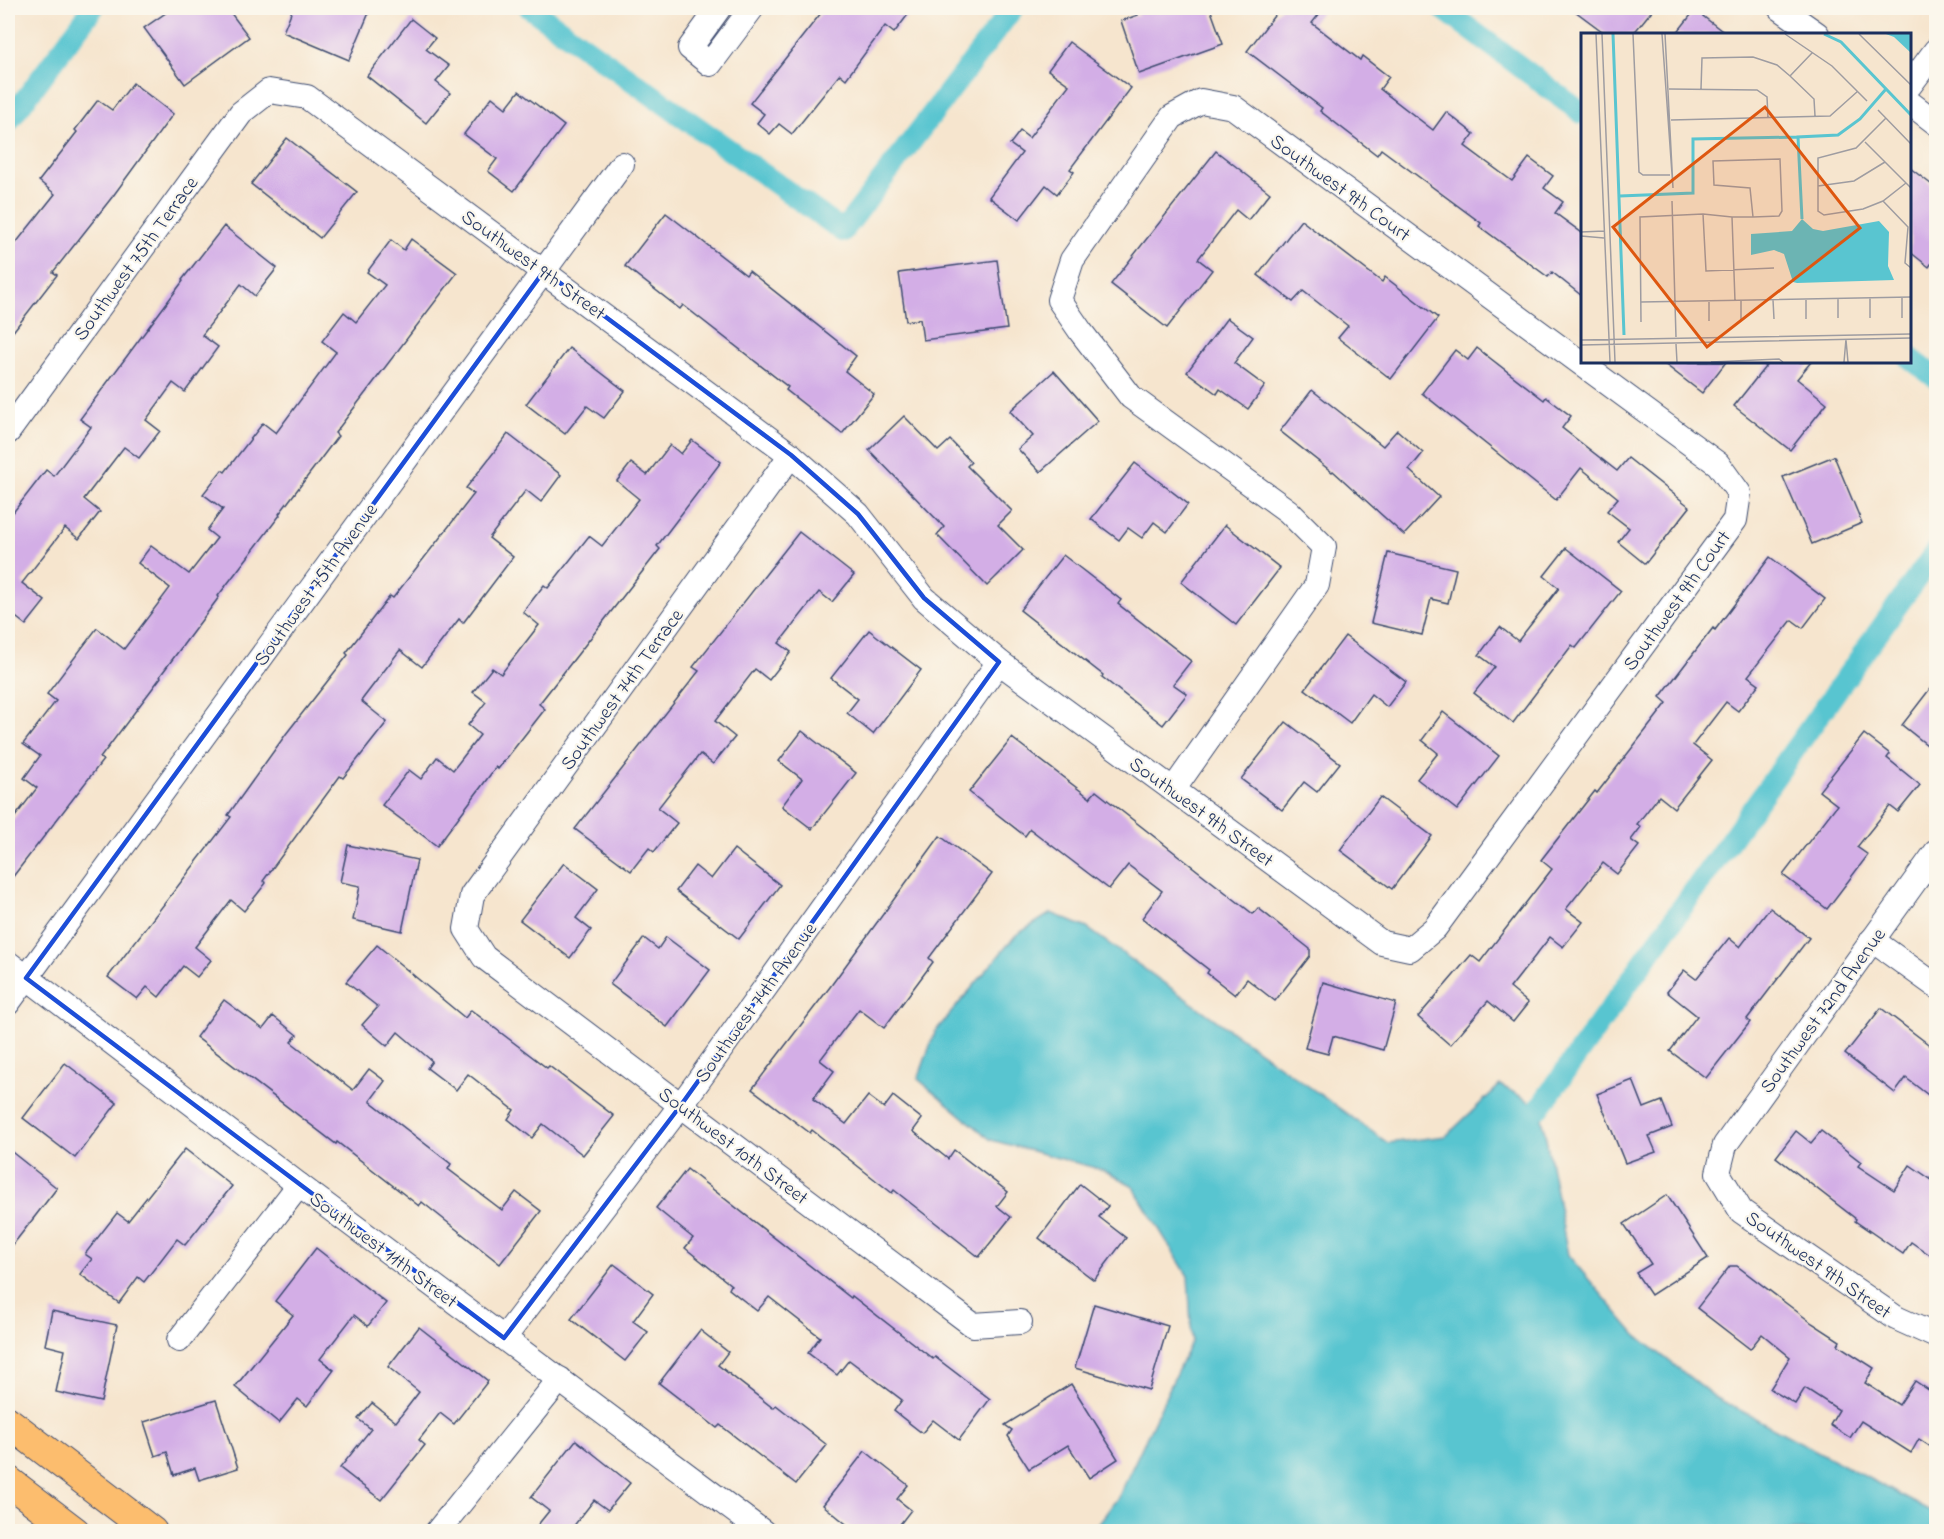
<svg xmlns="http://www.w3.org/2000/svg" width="1944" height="1539" font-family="'Indie Flower',sans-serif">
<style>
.water{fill:#59c5d0;stroke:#3a7a97;stroke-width:1.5}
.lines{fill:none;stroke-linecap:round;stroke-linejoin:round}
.canal{stroke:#59c5d0;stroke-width:22}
.building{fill:#d3aee6}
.minor-casing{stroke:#3c4a6f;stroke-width:26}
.major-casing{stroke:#3c4a6f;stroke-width:32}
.minor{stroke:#fff;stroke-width:24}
.major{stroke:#fcbd6e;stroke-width:30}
.marked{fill:none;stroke:#1d4ed8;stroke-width:4.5;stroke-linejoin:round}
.labels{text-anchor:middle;stroke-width:4.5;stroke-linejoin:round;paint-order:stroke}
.street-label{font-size:20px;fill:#1b2f5e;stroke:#fbf7ec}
.inset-river{fill:none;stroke:#59c5d0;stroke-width:3}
.inset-road{fill:none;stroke:#9e9ca1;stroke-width:1.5}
.view{fill:#de5710;fill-opacity:0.15;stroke:#de5710;stroke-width:3}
.inset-edge{fill:none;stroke:#1b2f5e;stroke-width:3}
</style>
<rect width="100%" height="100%" fill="#fbf7ec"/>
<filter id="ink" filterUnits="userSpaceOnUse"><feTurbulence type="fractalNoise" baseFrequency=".0167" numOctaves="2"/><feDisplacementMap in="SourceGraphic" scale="12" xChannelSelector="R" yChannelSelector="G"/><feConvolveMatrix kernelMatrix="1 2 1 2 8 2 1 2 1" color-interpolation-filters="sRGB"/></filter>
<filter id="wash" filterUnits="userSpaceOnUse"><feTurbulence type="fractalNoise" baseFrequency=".008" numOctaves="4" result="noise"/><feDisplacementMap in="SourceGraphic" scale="24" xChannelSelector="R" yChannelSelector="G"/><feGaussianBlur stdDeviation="1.35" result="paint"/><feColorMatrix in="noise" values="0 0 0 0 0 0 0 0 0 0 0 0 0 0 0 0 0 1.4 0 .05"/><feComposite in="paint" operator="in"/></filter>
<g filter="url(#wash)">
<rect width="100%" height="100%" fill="#f6e5ce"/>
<path class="water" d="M1051,913l36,15 301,215 58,-7 54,-51 40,22 28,148 68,80 79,62 221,117v17h-843l26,-35 73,-156 -4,-64 -56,-91 -29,-15 -112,-30 -73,-61 17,-47 81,-97z"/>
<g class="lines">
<g class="canal">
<path d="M530,8l313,223 170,-223"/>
<path d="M1442,8l140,105"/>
<path d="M8,122l85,-114"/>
<path d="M1910,358l26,20"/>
<path d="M1540,1107l396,-556"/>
</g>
</g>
<g id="blocks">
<g class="building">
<path d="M173,8h54l22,29 -64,47 -41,-56z"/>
<path d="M293,8h78l-22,52 -66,-28z"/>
<path d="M825,8h88l-19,25 -9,-7 -39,53 -6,-5 -48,60 -13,-10 -9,10 -13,-11 7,-9 -14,-11z"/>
<path d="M1136,8h74l13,36 -84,30 -18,-53 17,-6z"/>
<path d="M1280,8h44l-12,15 48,37 2,-4 27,21 -9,12 53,41 13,-18 28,22 -9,12 47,35 17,-23 24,18 -9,12 19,14 -8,11 27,20v63l-30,-24 -4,5 -69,-51 2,-3 -100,-74 -4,6 -57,-44 2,-3 -75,-57z"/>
<path d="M1571,8h83l-21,26h-27z"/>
<path d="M1695,10l31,24h-50z"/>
<path d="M411,19l24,19 -9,11 23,17 -13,16 14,11 -24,30 -59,-47z"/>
<path d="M1069,42l62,46 -61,81 4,3 -17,22 -11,-9 -27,35 -30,-23 33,-44 -12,-9 10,-13 9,7 40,-53 -21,-15z"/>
<path d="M133,83l40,31 -60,82 -60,76 4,3 -49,63v-102l8,7 39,-49 -16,-13 38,-49 -2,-2 23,-30 14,10z"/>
<path d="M519,91l45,35 -50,65 -26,-20 9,-12 -33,-25 28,-37 14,11z"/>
<path d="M287,138l70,54 -37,46 -69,-54z"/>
<path d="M1216,151l54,42 -22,27 -12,-10 -38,49 14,11 -45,58 -56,-44z"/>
<path d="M1910,168l26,20v69l-7,10 -19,-15z"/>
<path d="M666,213l80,62 3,-4 107,85 -11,15 29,23 -32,40 -56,-44 2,-3 -105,-82 -3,4 -55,-43z"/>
<path d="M1301,220l81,62 3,-5 53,41 -47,61 -53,-41 10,-12 -45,-35 -10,11 -35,-27z"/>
<path d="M224,226l53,42 -22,28 -14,-12 -39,51 16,12 -33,45 -12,-9 -27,37 14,11 -21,27 -15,-11 -40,52 16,13 -21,27 -14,-11 -43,55 23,18 -19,24 -18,-14v-92l38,-49 8,6 37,-49 -11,-8 103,-138 -1,-1z"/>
<path d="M411,239l46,34 -122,160 3,3 -59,78 1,1 -62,81 1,1 -59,79 1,1 -61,81 3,2 -95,123v-57l29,-38 -13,-10 16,-22 -17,-12 33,-43 -9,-7 50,-66 27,21 46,-61 -32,-25 13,-17 38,28 28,-36 -10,-8 16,-21 -20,-15 19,-24 3,2 38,-49 13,10 60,-81 -14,-11 22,-29 12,10 29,-37 -18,-13 24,-32 13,10z"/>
<path d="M997,260l10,69 -84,11 -3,-21 -14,2 -7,-48z"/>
<path d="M1227,318l26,19 -19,26 31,23 -17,23 -28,-20 -3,5 -30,-22z"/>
<path d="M569,348l56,43 -21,27 -17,-12 -22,28 -39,-30z"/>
<path d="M1477,348l67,52 2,-3 25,19 -9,12 55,43 11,-13 62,49 -45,57 -27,-22 11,-14 -22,-17 11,-13 -37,-30 -25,32 -134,-107 33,-43 13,10z"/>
<path d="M1662,362h64l-24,31z"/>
<path d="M1769,362h42l-14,17 30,24 -37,47 -56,-44z"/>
<path d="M1054,371l44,50 -58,51 -22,-23 15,-13 -23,-25z"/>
<path d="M1312,390l71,56 14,-16 26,23 -14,17 30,27 -35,38 -71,-64 -1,1 -52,-41z"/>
<path d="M904,416l34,35 12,-11 21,22 -4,4 45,45 -14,14 25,25 -36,36 -50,-51 7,-8 -75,-77z"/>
<path d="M508,434l53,41 -20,27 -15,-12 -37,48 24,19 -50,66 -4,-4 -37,48 -22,-17 -39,51 26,21 -44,56 -3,-2 -77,105 3,2 -22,28 -13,-11 -36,47 16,13 -14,17 -14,-11 -24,31 -12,-10 -10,12 -29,-22 123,-160 -3,-2 58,-81 62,-79 -2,-2 44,-57 3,2 81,-104 -8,-6z"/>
<path d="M692,440l29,22 -64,84 3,3 -121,155 6,5 -47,60 -2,-2 -59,79 -55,-41 27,-35 12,9 16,-22 16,13 27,-35 -12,-10 18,-23 -13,-10 19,-24 9,6 38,-49 -16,-13 21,-27 4,3 41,-52 13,10 37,-47 -22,-18 14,-18 16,12 23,-30 11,9z"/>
<path d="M1834,456l28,67 -50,21 -29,-67z"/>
<path d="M1135,463l53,41 -21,28 -13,-10 -12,16 -14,-10 -9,12 -28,-21z"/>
<path d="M1225,525l55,43 -44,57 -55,-43z"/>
<path d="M799,532l55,43 -22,27 -13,-10 -40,51 12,9 -22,28 -14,-11 -40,52 20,16 -22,27 -13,-10 -42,54 19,15 -23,29 -5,-4 -18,23 -56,-42 124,-158 -6,-4z"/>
<path d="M1566,548l55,43 -45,57 -4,-3 -59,78 -39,-30 21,-26 -16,-12 21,-28 18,14 41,-53 -15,-12z"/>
<path d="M1388,553l68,16 -8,34 -17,-4 -9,36 -51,-12z"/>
<path d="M1063,555l58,45 -3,4 73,57 -18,23 14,10 -24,31 -61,-48 1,-2 -83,-65z"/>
<path d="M1770,557l55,42 -22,29 -11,-8 -44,56 11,8 -21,27 -12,-9 -33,43 19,15 -38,48 -15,-12 -22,28 4,3 -10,13 8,6 -22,28 -14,-11 -37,46 17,13 -20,25 -13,-10 -40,51 18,15 -15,19 -25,-21 -38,44 -32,-28 53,-62 9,7 72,-93 -11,-9 54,-69 2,2 70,-90 -7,-6 53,-69 2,2z"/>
<path d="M869,630l52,40 -48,64 -26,-21 11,-14 -27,-21z"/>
<path d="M1345,636l61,46 -19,25 -16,-13 -21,29 -45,-34z"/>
<path d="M1936,681v71l-34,-27z"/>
<path d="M1443,712l56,44 -42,54 -40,-31 21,-26 -16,-13z"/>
<path d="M1286,722l54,41 -23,29 -13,-10 -22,28 -41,-31z"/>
<path d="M802,731l54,42 -44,56 -30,-23 20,-27 -23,-18z"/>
<path d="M1864,734l26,20 -3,4 33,27 -22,27 -8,-6 -33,41 11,8 -41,54 -44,-34 54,-70 -18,-14z"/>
<path d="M1012,738l78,60 6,-7 157,123 5,-6 52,41v7l-35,45 -28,-22 -12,16 -28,-22 2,-3 -67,-52 20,-27 -34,-26 -19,24 -79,-60 -5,7 -56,-44z"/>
<path d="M1380,797l52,39 -40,53 -52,-39z"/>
<path d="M940,836l52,38 -63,84 4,4 -49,66 -25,-19 -39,51 14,11 -21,28 33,25 22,-28 16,12 9,-12 29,23 -9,12 35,28 6,-9 54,42 -11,14 14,11 -32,40 -85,-67 -2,3 -80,-63 -2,3 -58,-44 78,-102z"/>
<path d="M348,845l69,15 -15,71 -49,-11 7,-34 -20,-4z"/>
<path d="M734,849l46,36 -41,54 -63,-48 19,-25 16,13z"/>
<path d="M564,863l34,26 -22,29 15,12 -21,28 -50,-38z"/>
<path d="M1770,908l39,30 -62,81 3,3 -44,56 -36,-27 27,-35 -30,-24 17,-22 12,9 33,-41 11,9z"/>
<path d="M666,937l44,33 -43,57 -57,-43 34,-46 14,11z"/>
<path d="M377,945l88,73 6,-8 76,58 2,-2 65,50 -31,39 -40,-31 -11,14 -24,-19 6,-9 -46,-36 -12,16 -29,-22 5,-7 -34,-29 -11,14 -25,-21 16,-18 -32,-25z"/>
<path d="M1323,982l73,21 -13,47 -50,-14 -5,18 -23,-6z"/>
<path d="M224,1000l39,29 10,-13 24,19 -6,7 62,48 16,-21 16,12 -15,20 81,63 -3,5 54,41 14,-18 25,19 -41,53 -78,-62 -3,4 -82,-64 -1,2 -140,-107z"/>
<path d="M1881,1008l55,42v51l-30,-23 -11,15 -50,-39z"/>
<path d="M65,1063l52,40 -42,55 -52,-40z"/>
<path d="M1633,1080l11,28 18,-7 10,26 -23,9 7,16 -31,11 -28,-69z"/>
<path d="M1796,1131l15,12 10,-12 40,31 -3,4 36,24 16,-25 26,18v76l-25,-17 -8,12 -48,-33 1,-2 -80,-62z"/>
<path d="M8,1149l49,39 -49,63z"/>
<path d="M185,1149l47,37 -47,59 -8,-6 -33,43 -6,-5 -19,26 -39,-29 12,-15 -7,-5 32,-41 11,8z"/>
<path d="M687,1169l164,129 1,-2 81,63 2,-2 55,42 -31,41 -26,-20 -11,13 -28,-22 8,-11 -53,-40 -12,15 -29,-22 12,-16 -51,-40 -12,14 -28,-22 2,-4 -46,-37 8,-10 -37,-30z"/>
<path d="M1080,1184l28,22 -9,11 27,21 -32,42 -55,-42z"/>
<path d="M1667,1195l41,63 -57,37 -15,-22 15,-9 -27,-40z"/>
<path d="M316,1248l70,55 -18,23 -14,-11 -34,44 14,11 -27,36 -9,-7 -19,24 -44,-36 58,-72 -18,-14z"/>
<path d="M614,1264l39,30 -20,27 15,11 -23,29 -54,-42z"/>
<path d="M1730,1266h7l75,57 28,18 -2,4 36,23 -9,15 34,22 16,-24 21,14v55l-17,-11 -8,14 -50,-32 -11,17 -20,-13 9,-15 -34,-22 -10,16 -25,-15 20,-32 -28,-23 -12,15 -53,-41z"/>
<path d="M1094,1304l74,22 -19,64 -74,-22z"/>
<path d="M52,1311l65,14 -16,77 -45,-10 9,-42 -20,-5z"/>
<path d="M419,1327l69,54 -34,43 -14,-11 -21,27 6,5 -44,55 -41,-32 31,-39 -13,-10 14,-16 24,19 23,-30 -31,-25z"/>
<path d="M700,1330l28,22 -10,13 55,43 3,-3 51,40 -31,39 -76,-59 -3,3 -58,-45z"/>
<path d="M1071,1384l47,75 -29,19 -21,-33 -39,24 -21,-33 4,-6 -7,-5z"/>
<path d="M216,1400l22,68 -39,12 -4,-12 -21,7 -7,-23 -12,4 -11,-34z"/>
<path d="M576,1440l54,43 -22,27 -14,-10 -25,32h-37l17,-21 -18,-14z"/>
<path d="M865,1451l43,34 -11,14 14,11 -17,22h-38l-33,-27z"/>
</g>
</g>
</g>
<g filter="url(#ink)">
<use href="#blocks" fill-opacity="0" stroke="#3c4a6f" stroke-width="1.5"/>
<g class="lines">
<defs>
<g id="minor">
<path d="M719,8l-29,40 20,16 42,-56"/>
<path d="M1780,8l37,26"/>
<path d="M1910,85l26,-35"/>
<path d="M1910,103l26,20"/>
<path d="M8,432l233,-319 28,-22 38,6 484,358 67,59 66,84 75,64 383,281 28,6 25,-21 300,-408 4,-27 -21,-29 -485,-357 -32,-6 -29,16 -100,143 -13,40 22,32 50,65 157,114 36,36 -7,38 -144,205"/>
<path d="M791,455l-319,440 -6,34 18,28 489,368 47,-3"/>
<path d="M1936,852l-211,293 -7,28 23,38 155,107 40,18"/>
<path d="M1872,940l64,46"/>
<path d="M8,963l291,222 464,347"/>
<path d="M8,1003l614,-839"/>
<path d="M504,1338l177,-233 318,-443"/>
<path d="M179,1340l120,-155"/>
<path d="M437,1532l123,-153"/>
</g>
<g id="major">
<path d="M8,1422l144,110"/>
<path d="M8,1481l67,51"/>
</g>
</defs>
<use href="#minor" class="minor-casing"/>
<use href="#major" class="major-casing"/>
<use href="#minor" class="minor"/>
<use href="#major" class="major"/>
</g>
</g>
<path class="marked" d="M544,271l247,184 67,59 66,84 75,64 -318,443 -177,233 -478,-360z"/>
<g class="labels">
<g class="street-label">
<text transform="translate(1341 187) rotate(36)" y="7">Southwest 9th Court</text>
<text transform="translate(135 258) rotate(-54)" y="7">Southwest 75th Terrace</text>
<text transform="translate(534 264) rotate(36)" y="7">Southwest 9th Street</text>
<text transform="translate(315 584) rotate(-54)" y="7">Southwest 75th Avenue</text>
<text transform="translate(1676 600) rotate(-54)" y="7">Southwest 9th Court</text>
<text transform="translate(621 689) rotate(-54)" y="7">Southwest 74th Terrace</text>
<text transform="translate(1202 811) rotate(36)" y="7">Southwest 9th Street</text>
<text transform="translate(755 1002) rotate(-54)" y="7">Southwest 74th Avenue</text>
<text transform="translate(1822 1010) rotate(-54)" y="7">Southwest 72nd Avenue</text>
<text transform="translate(734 1145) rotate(37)" y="7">Southwest 10th Street</text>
<text transform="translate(384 1249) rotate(37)" y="7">Southwest 11th Street</text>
<text transform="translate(1819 1264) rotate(35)" y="7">Southwest 9th Street</text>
</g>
</g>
<g transform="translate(1581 33)">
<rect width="330" height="330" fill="#f6e5ce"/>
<path d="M305,1h25v19l-17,-16zM221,186l11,10 10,2 56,-10 10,11 -1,34 6,14 -97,3 -4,-1 -9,-28 -10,-4 -23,5v-21l41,-3z" fill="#59c5d0"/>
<path class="inset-river" d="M32,1l11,301M243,1l17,8 70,73M39,163l73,-3v-54l105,-2M221,186l-4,-82 40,-2 22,-16 26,-30"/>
<path class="inset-road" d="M15,1l14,328M21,1l13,328M52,1l6,138 4,3h27M81,1l11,154 -8,-154M204,1l47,32 35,35M278,1l52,51M209,43l22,-23M88,56l88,1 10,7 1,21M120,56l1,-31 51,-1 24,8 13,11 24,23 1,17M297,77l33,34M305,85l-30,30 -38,10v53l6,4 39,-6 20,-8 23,-18M90,87l159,-4 28,-25M284,109l46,46M237,153l36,-5 31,-19M91,168l4,136M302,168l25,26 -3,36 6,5M122,181l3,57 68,-3M151,184l3,84M0,199l23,-1M0,203l23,2M321,264v21M289,265v20M225,266v20M257,266v19M192,267l1,19M128,268v20M60,269l270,-5M160,287v-20M60,289l-1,-105 63,-3 29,3h21l26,-1 3,-5 -2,-52 -67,2 1,24 36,3 3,29M0,307l330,-6M265,307l2,22M95,311l1,18M0,312l330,-7M130,329l68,-3 4,3M263,329l2,-23"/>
<path class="view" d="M184,74l95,121 -153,119 -94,-120z"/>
<rect width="330" height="330" class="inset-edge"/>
</g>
<rect width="1944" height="1539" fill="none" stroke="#fbf7ec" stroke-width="30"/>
</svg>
